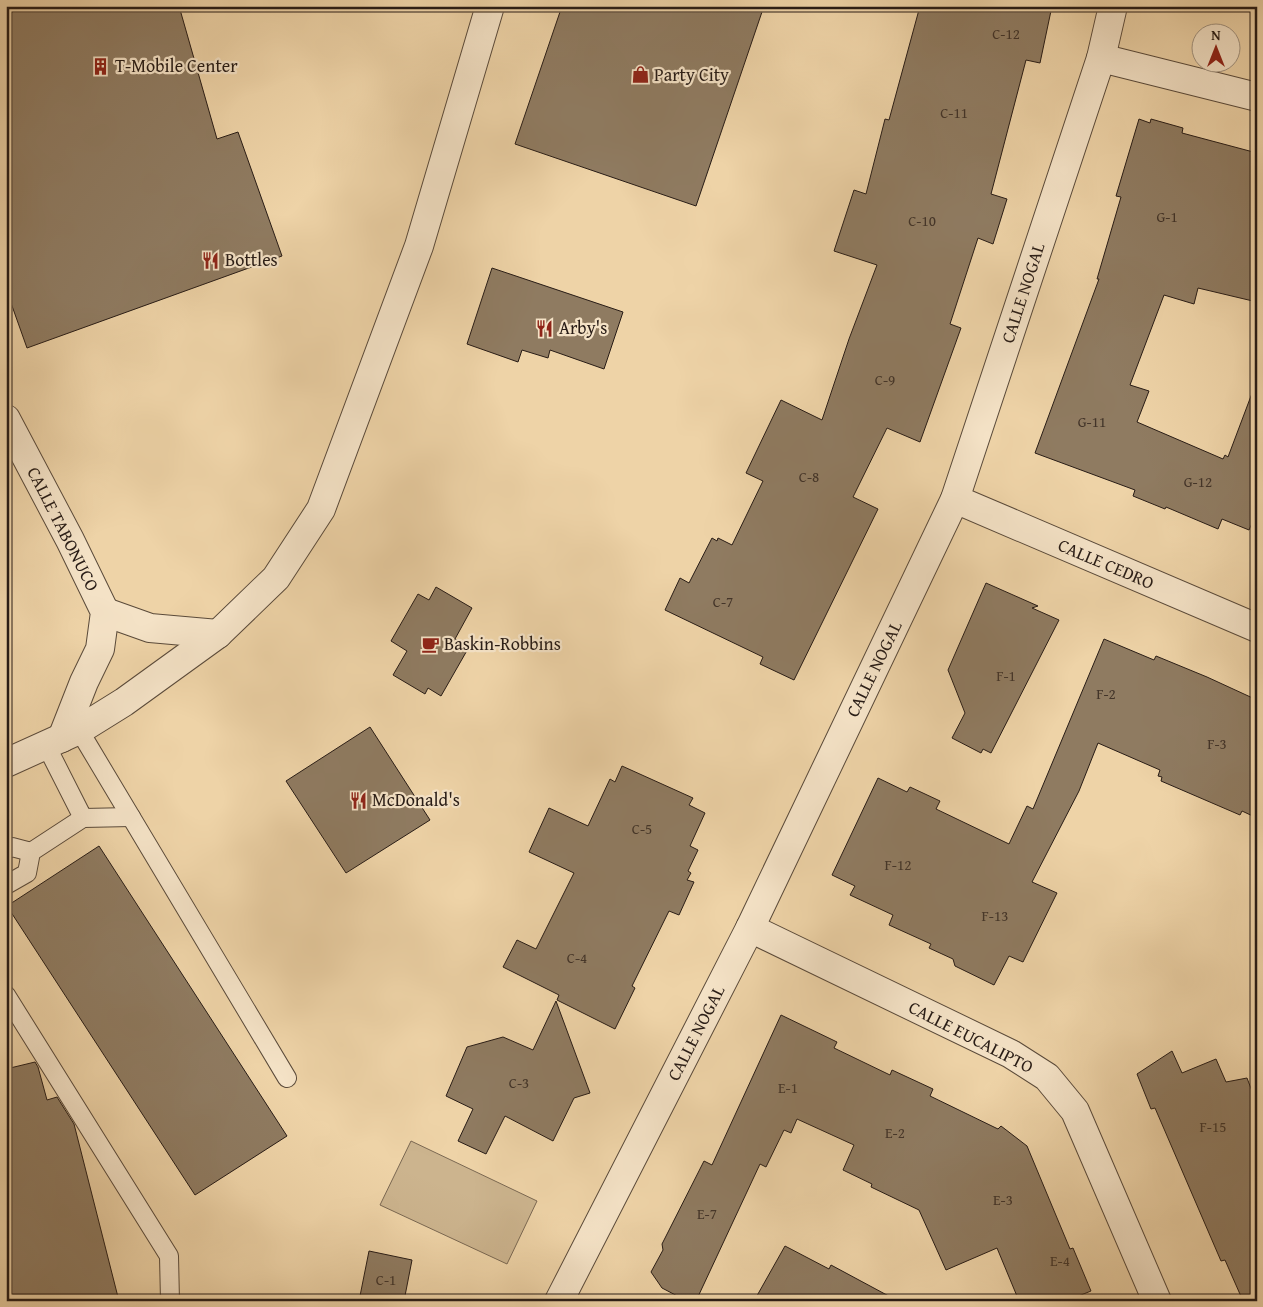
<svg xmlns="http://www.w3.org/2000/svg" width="1263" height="1307" font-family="'Gentium Book Plus',serif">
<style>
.green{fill:#ccb48e;stroke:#7a6852}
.building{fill:#8f7b61;stroke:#281c16}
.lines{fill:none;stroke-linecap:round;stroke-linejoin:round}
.service-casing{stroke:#5a4a3a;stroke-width:20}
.minor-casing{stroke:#5a4a3a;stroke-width:30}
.tertiary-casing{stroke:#5a4a3a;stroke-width:30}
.service{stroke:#f4e2c6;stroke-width:18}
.minor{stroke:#f4e2c6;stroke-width:28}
.tertiary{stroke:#f4e2c6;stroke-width:28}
.labels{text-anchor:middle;stroke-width:4.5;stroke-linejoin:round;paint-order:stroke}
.number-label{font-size:15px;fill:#423429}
.poi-label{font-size:18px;fill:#281c16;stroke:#f4e2c6;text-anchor:start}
.street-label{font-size:18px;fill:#281c16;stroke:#f4e2c6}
</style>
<rect width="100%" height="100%" fill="#eed3a7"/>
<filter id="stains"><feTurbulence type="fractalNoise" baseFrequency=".004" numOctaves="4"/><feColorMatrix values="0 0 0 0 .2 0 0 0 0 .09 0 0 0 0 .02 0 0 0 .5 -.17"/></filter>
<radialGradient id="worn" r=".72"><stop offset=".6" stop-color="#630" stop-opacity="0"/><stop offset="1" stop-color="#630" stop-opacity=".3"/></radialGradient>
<path class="green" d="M411,1141l126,60 -30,63 -127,-59z"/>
<g class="building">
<path d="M6,6h173l38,133 21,-7 44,124 -255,92 -21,-59z"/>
<path d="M562,6h202l-68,200 -181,-62z"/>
<path d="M920,6h132l-12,57 -14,-3 -35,134 16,5 -14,45 -15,-6 -28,86 11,4 -41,114 -33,-14 -34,69 25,12 -84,171 -34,-16 3,-7 -98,-47 15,-32 9,5 23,-45 5,3 1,-3 14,7 31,-64 -17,-8 35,-73 41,20 27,-81 28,-74 -43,-14 20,-61 12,4 19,-75 4,1z"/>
<path d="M1139,119l11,4 1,-4 32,9 -1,5 75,20v149l-59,-14 -4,16 -30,-9 -34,90 19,6 -12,31 86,37 2,-4 3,2 26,-69 3,1v123l-8,18 -27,-11 -4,10 -52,-22 -1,2 -32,-13 2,-6 -100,-37 64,-174h-2l24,-82 -5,-1z"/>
<path d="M492,268l131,44 -19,57 -54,-19 -2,8 -26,-8 -4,12 -51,-18z"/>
<path d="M986,583l52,23 -6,2 27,12 -68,133 -8,-4 -2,4 -29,-15 13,-25 -17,-43z"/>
<path d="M436,587l36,21 -17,31 14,8 -28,49 -13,-8 -3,6 -32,-19 14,-24 -16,-10 27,-47 11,6z"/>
<path d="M1104,639l50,21 2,-4 51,21 50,23v118l-15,-7 -2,4 -79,-34 1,-4 -4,-1 2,-6 -62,-27 -19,48 -47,91 25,11 -34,69 -14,-6 -15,29 -39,-19 -2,-7 -24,-11 2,-4 -42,-19 4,-10 -43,-20 5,-9 -23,-11 46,-97 29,14 3,-5 30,14 -4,8 73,35 18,-38 6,3z"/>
<path d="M370,727l60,93 -84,53 -60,-92z"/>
<path d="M622,766l71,32 -4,7 16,8 -15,33 8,4 -10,21 3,2 -4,7 7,2 -15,33 -10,-4 -37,75 3,2 -20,41 -58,-29 2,-5 -56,-28 14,-27 19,9 38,-76 -45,-21 20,-44 39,18 22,-47 5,3z"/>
<path d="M99,846l188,290 -92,59 -188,-289z"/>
<path d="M556,1001l34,92 -16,5 -21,43 -48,-25 -19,38 -28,-13 15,-32 -27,-13 21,-49 36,-10 30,13z"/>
<path d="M781,1015l56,27 -3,6 56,27 2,-5 41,19 -3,7 68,33 3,-3 26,20 43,103 3,-1 18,43 -25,10h-47l-22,-53 -51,22 -27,-60 -48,-23 1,-3 -29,-14 11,-25 -57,-26 -6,14 -7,-3 -18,37 -6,-3 -64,137h-9l-25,-13 -11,-16 12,-22 -1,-6 42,-83 8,4z"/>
<path d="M1172,1051l10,22 34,-14 10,23 21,-4 10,26v197h-14l-18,-41 -4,1 -66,-153 -4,1 -14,-35z"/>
<path d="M35,1062l3,5 9,33 10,-3 17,27 45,177h-113v-232z"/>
<path d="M785,1246l44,23 2,-4 67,36h-144z"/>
<path d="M369,1251l43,9 -8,41h-45z"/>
</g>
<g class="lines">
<defs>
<g id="service">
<path d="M79,730l208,348"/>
<path d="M46,745l37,73 48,-1"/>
<path d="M6,850l6,-3 19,5"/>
<path d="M6,885l21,-12 4,-21 52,-34"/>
<path d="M6,995l163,261 1,45"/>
</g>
<g id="minor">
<path d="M1101,58l156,39"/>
<path d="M955,499l302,129"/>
<path d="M750,928l261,126 36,23 28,34 82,190"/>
<path d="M559,1301l191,-373 205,-429 146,-441 12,-52"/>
</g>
<g id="tertiary">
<path d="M6,419l64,121 35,72 -5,37 -16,33 -22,56"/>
<path d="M105,612l45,16 68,6"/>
<path d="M6,763l73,-33 45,-28 94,-68 58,-56 45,-69 98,-263 71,-240"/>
</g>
</defs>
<use href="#service" class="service-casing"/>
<use href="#minor" class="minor-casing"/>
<use href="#tertiary" class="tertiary-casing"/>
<use href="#service" class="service"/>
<use href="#minor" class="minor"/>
<use href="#tertiary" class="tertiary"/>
</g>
<defs>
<symbol id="building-bare" viewBox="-9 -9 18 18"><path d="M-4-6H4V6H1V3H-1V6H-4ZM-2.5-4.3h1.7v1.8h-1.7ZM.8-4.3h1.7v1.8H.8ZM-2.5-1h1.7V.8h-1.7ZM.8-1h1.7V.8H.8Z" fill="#8f2418" stroke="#f4e2c6" stroke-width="2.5" paint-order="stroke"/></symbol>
<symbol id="shop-bare" viewBox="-9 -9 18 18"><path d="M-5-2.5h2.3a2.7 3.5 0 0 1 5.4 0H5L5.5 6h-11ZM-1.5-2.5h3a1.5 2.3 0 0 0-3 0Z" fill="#8f2418" stroke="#f4e2c6" stroke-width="2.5" paint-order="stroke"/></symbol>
<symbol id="restaurant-bare" viewBox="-9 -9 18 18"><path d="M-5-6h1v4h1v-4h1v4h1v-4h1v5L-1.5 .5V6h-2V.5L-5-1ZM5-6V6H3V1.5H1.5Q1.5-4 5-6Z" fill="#8f2418" stroke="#f4e2c6" stroke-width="2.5" paint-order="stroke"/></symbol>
<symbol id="cafe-bare" viewBox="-9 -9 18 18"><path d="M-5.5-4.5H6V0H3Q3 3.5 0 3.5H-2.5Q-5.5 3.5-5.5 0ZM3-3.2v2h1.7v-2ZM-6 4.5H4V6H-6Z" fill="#8f2418" stroke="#f4e2c6" stroke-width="2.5" paint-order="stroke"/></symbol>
</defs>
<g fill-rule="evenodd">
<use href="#building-bare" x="88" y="54" width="25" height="25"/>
<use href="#shop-bare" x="628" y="62" width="25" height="25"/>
<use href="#restaurant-bare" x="198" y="248" width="25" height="25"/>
<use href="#restaurant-bare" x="532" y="316" width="25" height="25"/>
<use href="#cafe-bare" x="418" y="632" width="25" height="25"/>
<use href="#restaurant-bare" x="346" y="788" width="25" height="25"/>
</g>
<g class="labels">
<g class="number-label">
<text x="1006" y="39">C-12</text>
<text x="954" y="118">C-11</text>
<text x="1167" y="222">G-1</text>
<text x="922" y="226">C-10</text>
<text x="885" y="385">C-9</text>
<text x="1092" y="427">G-11</text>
<text x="809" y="482">C-8</text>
<text x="1198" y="487">G-12</text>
<text x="723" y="607">C-7</text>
<text x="1006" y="681">F-1</text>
<text x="1106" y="699">F-2</text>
<text x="1217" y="749">F-3</text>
<text x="642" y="834">C-5</text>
<text x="898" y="870">F-12</text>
<text x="995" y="921">F-13</text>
<text x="577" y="963">C-4</text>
<text x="519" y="1088">C-3</text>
<text x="788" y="1093">E-1</text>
<text x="1213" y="1132">F-15</text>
<text x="895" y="1138">E-2</text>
<text x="1003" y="1205">E-3</text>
<text x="707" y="1219">E-7</text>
<text x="1060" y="1266">E-4</text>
<text x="386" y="1285">C-1</text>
</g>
<g class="poi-label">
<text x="115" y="72">T-Mobile Center</text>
<text x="654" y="81">Party City</text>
<text x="225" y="266">Bottles</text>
<text x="559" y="334">Arby's</text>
<text x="444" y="650">Baskin-Robbins</text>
<text x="372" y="806">McDonald's</text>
</g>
<g class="street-label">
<text transform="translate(1023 293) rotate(-72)" y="6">CALLE NOGAL</text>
<text transform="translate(63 529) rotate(63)" y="6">CALLE TABONUCO</text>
<text transform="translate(1106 564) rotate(23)" y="6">CALLE CEDRO</text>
<text transform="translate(874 669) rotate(-64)" y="6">CALLE NOGAL</text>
<text transform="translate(696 1033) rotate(-63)" y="6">CALLE NOGAL</text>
<text transform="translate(971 1037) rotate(27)" y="6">CALLE EUCALIPTO</text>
</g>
</g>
<rect width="1263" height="1307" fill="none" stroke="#eed3a7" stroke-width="25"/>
<rect x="8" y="8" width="1248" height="1292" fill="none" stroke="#281c16" stroke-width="2.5"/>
<rect x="12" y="12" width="1238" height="1282" fill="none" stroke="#281c16"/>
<g transform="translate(1216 48)"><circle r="24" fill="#f4e2c6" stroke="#a29380"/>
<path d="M0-4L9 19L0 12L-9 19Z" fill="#8f2418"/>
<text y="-8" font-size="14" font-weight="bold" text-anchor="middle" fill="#281c16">N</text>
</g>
<rect width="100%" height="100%" filter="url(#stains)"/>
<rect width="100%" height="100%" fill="url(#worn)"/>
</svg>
